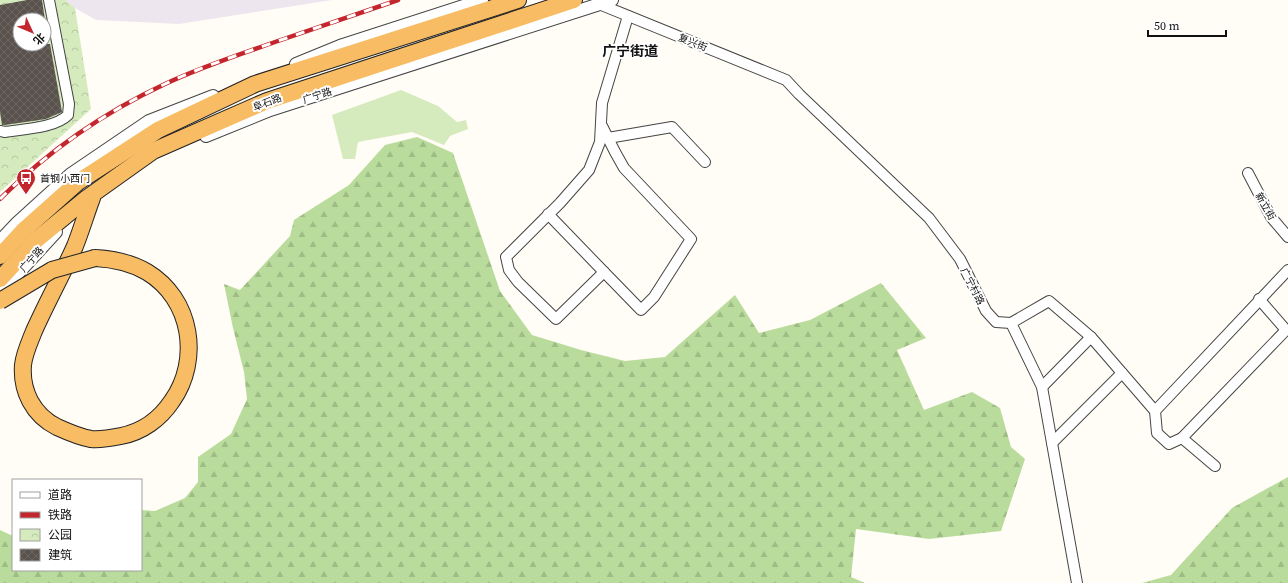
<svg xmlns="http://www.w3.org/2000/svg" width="1288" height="583" font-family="'Source Serif 4','Noto Sans SC',serif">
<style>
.industrial{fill:#eee6ef}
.grass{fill:#d5ebbd}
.forest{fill:url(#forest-firs)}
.park{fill:url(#park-crowns);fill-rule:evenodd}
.building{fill:url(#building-cross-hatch)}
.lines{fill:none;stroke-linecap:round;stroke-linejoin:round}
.minor-casing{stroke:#444;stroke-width:12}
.tertiary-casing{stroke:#444;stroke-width:14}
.trunk-casing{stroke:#222;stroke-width:18}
.minor{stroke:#fff;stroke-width:10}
.tertiary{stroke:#fff;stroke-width:12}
.trunk{stroke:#f7bc64;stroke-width:16}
.rail-casing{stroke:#c4262e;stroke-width:4.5}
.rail{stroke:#fff;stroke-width:3;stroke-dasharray:9;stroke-linecap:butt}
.trunk-bridge-casing{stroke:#222;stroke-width:18;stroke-linecap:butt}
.trunk-bridge{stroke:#f7bc64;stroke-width:16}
.labels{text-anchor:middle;stroke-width:4;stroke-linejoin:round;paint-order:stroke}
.street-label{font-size:10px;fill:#111;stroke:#fff}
.poi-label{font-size:10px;fill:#111;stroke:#fff;text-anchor:start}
.district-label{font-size:14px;font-weight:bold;fill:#111;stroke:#fff}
</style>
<defs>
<pattern id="forest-firs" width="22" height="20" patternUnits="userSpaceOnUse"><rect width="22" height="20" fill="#b9dc9c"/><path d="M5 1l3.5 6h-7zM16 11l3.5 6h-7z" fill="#9ebc85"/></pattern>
<pattern id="park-crowns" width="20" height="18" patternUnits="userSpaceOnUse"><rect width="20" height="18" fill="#d5ebbd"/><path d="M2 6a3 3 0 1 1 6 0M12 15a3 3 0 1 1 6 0" fill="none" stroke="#b6c8a1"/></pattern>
<pattern id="building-cross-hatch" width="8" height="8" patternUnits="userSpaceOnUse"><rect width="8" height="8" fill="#5a524d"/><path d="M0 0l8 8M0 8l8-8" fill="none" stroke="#6d6662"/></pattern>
</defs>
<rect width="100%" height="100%" fill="#fffdf5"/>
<path class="industrial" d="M61,0h271l-153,24 -83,-4z"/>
<path class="grass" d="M401,90l37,16 19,16 9,-2 2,9 -18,7 -6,9 -32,-13 -54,10 -3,17h-12l-11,-44z"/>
<g class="forest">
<path d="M417,137l36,16 47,138 32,44 49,15 44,11 40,-4 70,-62 24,38 51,-13 71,-37 45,55 -29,12 27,60 48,-18 28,16 11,39 14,12 -24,72 -72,8 -73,-10 -5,48 14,6h-865v-53l13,6v34h128v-60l14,1 30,-13 13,-16v-25l33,-23 16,-35 -3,-27 -11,-44 -9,-44 16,6 50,-54 4,-16 55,-35 36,-40z"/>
<path d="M1288,477v106h-146l29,-8 61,-67z"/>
</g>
<path class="park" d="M0,0h65l10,8 16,101 -91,83zM20,20h24v24h-24z"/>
<path class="building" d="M27,0h15l3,20h-25v24h30l12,68 -16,7 -41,6h-3l-2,-13v-107z"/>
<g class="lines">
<defs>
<g id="minor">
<path d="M599,4l187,76 13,14 130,124 31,41 26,52 10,11 15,1"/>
<path d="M602,126l13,26 9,16 67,71 -37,58 -13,13 -37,-38"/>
<path d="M0,131l5,1c19,-3 50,-4 63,-17l1,-11 -20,-104"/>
<path d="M608,138l64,-11 33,35"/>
<path d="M1248,173l23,44 17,20"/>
<path d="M548,214l56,58 -48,47 -38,-37 -9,-12 -3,-13 54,-54 29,-33 11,-28 2,-39 26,-87"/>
<path d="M1011,323l38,-22 42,36 64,74 2,22 12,11 13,-6 33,28"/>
<path d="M1011,323l31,64 35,196"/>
<path d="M1042,387l49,-50"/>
<path d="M1155,411l133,-141"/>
<path d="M1182,438l104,-108 -27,-31"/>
<path d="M1052,443l70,-70"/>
</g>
<g id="tertiary">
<path d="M296,64l44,-18 142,-46"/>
<path d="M206,136l64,-26 342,-110"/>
<path d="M0,241l16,-17 55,-50 78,-53 64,-25"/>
<path d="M0,293l56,-61"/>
</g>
<g id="trunk">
<path d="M92,198c-6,16 -11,33 -17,48 -13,29 -28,56 -41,85 -4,10 -10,23 -11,34 -2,26 10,50 34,62 11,5 22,10 34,12 10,1 20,-1 30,-3 21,-4 39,-17 51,-35 29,-41 20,-102 -25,-129 -17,-10 -33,-13 -52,-14"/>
<path d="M0,256l24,-26 54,-48 80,-52 97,-46 263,-84"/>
<path d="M0,279l35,-38 52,-43 66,-47 114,-50 307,-101"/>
</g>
</defs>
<use href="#minor" class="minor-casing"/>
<use href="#tertiary" class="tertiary-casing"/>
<use href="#trunk" class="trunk-casing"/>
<use href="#minor" class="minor"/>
<use href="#tertiary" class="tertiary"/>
<use href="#trunk" class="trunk"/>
<defs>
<path id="rail" d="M0,199c47,-47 105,-87 165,-115 36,-17 73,-29 110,-42 41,-14 82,-28 123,-42"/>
</defs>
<use href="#rail" class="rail-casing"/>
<use href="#rail" class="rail"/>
<defs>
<path id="trunk-bridge" d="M0,301l52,-31 43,-12"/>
</defs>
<use href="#trunk-bridge" class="trunk-bridge-casing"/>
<use href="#trunk-bridge" class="trunk-bridge"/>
</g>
<defs>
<symbol id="bus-pin" viewBox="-11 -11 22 30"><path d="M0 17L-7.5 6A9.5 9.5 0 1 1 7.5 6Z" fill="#c4262e" stroke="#fff"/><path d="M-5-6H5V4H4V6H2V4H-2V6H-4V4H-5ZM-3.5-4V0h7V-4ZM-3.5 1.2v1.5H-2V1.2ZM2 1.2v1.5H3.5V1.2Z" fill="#fff"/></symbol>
</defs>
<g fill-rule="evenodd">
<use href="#bus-pin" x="15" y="167" width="22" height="30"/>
</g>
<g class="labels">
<g class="street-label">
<text transform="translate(693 42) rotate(22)" y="4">复兴街</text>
<text transform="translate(317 95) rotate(-18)" y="4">广宁路</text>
<text transform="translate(267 102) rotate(-21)" y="4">阜石路</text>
<text transform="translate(1266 206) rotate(60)" y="4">新立街</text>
<text transform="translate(31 259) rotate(-48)" y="4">广宁路</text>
<text transform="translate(973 286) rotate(63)" y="4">广宁村路</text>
</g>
<g class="poi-label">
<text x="40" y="182">首钢小西门</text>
</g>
<g class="district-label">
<text x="630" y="56">广宁街道</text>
</g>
</g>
<rect x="12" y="479" width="130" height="92" fill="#ffffff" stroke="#a0a0a0"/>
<rect x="20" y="492" width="20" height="6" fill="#ffffff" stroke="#a0a0a0"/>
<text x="48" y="499" font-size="12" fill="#111111">道路</text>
<rect x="20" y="512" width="20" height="6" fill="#c4262e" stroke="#a0a0a0"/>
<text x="48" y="519" font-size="12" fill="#111111">铁路</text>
<rect x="20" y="529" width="20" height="12" fill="url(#park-crowns)" stroke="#a0a0a0"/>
<text x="48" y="539" font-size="12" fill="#111111">公园</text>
<rect x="20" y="549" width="20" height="12" fill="url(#building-cross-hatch)" stroke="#a0a0a0"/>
<text x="48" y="559" font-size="12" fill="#111111">建筑</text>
<g transform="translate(32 32) rotate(134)"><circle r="19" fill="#ffffff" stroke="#a0a0a0"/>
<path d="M0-3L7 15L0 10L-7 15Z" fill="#c4262e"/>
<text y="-6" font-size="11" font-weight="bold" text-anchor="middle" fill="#111111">北</text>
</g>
<path d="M1148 30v6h78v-6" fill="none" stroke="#111111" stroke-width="2"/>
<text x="1154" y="30" font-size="12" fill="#111111" stroke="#ffffff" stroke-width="3" paint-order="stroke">50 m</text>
</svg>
